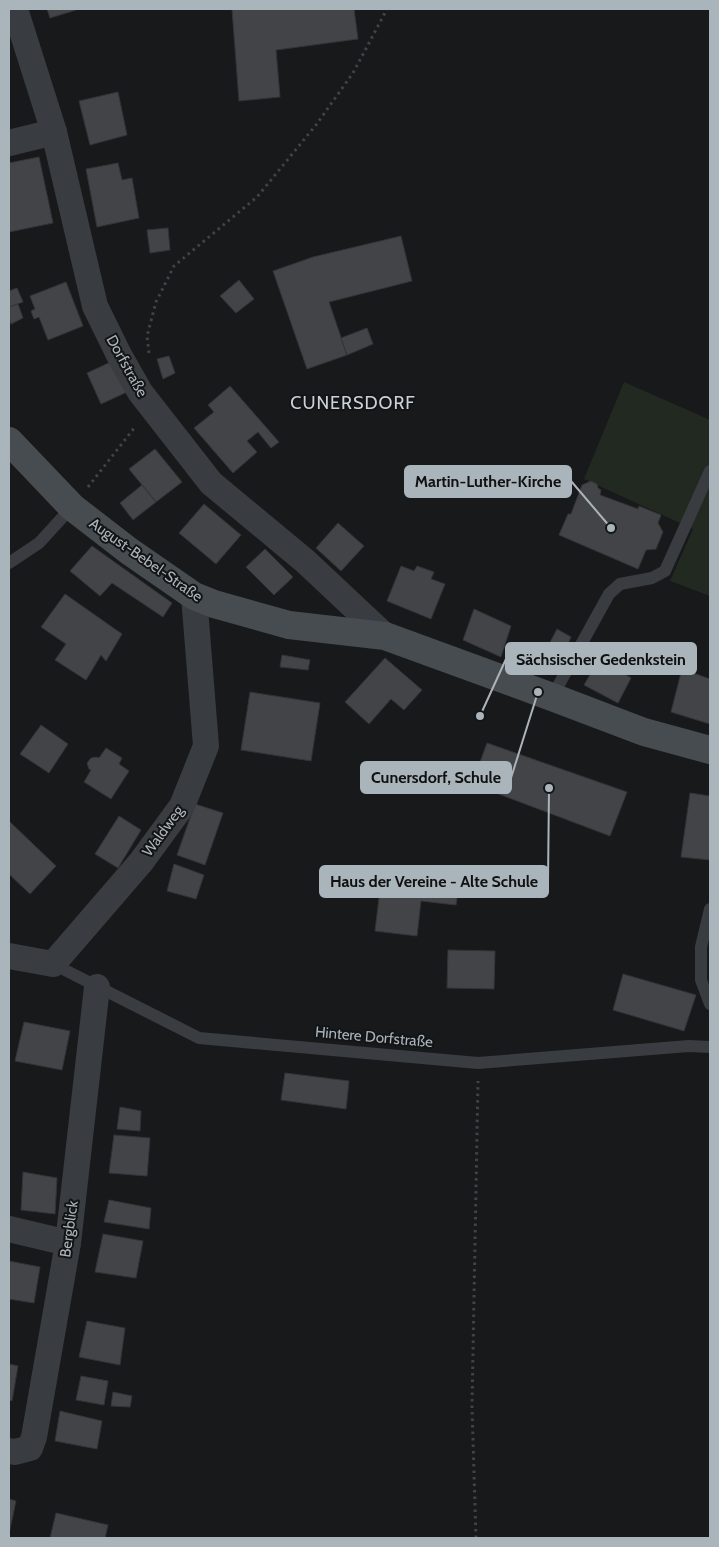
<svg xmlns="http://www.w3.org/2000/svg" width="719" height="1547" font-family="Cabin,sans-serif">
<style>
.green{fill:#212920}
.building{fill:#424448;stroke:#323437}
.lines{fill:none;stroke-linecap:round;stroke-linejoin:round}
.path{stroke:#3f4447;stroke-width:3;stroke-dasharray:2.5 4;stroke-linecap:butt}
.service{stroke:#393c40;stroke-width:12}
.minor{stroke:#393c40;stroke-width:26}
.secondary{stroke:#474c50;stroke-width:28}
.labels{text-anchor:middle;stroke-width:4;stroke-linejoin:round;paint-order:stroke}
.street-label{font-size:15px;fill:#aab4bb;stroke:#131416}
.quarter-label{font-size:18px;letter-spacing:1px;fill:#cbd2d7;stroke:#131416}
.leader{fill:none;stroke:#aab4bb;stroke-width:2}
.callout-dot{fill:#aab4bb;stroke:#131416;stroke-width:2}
.callout{fill:#aab4bb;stroke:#aab4bb;stroke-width:2}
.callout-label{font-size:16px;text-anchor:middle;font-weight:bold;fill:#111}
</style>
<rect width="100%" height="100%" fill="#18191b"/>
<path class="green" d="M624,382l86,38v176l-40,-15 23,-52 -109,-50z"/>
<g class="building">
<path d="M47,9h29v1l-26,8z"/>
<path d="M232,9h122l4,30 -82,11 4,47 -41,4z"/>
<path d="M118,92l9,43 -37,10 -11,-44z"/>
<path d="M39,157l14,66 -44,9v-69z"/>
<path d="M118,163l4,17 10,-2 7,40 -42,9 -11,-58z"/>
<path d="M168,228l2,22 -20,3 -3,-23z"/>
<path d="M401,236l11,45 -83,21 18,53 -40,14 -34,-98 40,-14z"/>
<path d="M239,280l15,19 -18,14 -16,-17z"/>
<path d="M66,282l17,44 -35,14 -9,-23 -5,2 -3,-8 4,-2 -5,-13z"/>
<path d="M17,288l6,14 -14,5v-16z"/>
<path d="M18,304l5,14 -12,6 -2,-7v-10z"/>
<path d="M367,328l6,16 -26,11 -6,-17z"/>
<path d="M169,356l6,17 -12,6 -6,-20z"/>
<path d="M113,361l14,31 -26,12 -14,-31z"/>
<path d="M230,386l49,56 -8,6 -13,-16 -11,9 10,11 -24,21 -39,-45 20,-16 -6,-7z"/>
<path d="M155,449l27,33 -26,20 -27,-33z"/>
<path d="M591,481l6,3 1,4 3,2 -1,5 38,14 1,-3 22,9 -3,8 5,9 -7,17 -10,1 -8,19 -79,-34 9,-21h3l11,-29z"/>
<path d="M142,485l14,17 -23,18 -13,-17z"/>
<path d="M204,504l37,31 -25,29 -37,-31z"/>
<path d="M338,523l26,23 -23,25 -25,-23z"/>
<path d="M92,546l80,57 -9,14 -51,-34 -12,13 -30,-25z"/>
<path d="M265,549l28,28 -19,18 -28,-28z"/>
<path d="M401,566l13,5 3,-5 17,6 -3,7 14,5 -14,35 -44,-18z"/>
<path d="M65,594l57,40 -16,27 -5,-6 -15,25 -31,-20 11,-16 -25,-17z"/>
<path d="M474,609l37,17 -10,31 -38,-17z"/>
<path d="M557,629l14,8 -11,25 -16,-8z"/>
<path d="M282,655l28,5 -2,10 -28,-3z"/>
<path d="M385,658l37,32 -18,20 -13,-11 -22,25 -24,-22z"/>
<path d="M600,658l31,20 -13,25 -34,-18z"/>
<path d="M682,669l28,10v45l-39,-12z"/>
<path d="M250,692l70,11 -9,58 -70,-11z"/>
<path d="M41,725l27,19 -19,29 -29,-19z"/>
<path d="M487,743l140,49 -17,44 -138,-52z"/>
<path d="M106,748l16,10 -3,6 10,7 -18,28 -27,-17 7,-12 -2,-1 -2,-6 4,-5 5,-1 3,1z"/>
<path d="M690,793l20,3v64l-29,-3z"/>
<path d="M195,804l28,9 -18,52 -28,-10z"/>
<path d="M119,816l22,14 -23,38 -23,-14z"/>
<path d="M9,821l47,45 -26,28 -21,-20z"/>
<path d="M174,864l30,11 -8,24 -29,-8z"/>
<path d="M397,870l63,8 -4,27 -35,-4 -4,35 -42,-5 5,-41 15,1z"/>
<path d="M448,950l47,1 -1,38 -47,-1z"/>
<path d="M623,974l73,21 -12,36 -71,-21z"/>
<path d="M24,1022l46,9 -8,39 -47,-9z"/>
<path d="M285,1073l64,8 -3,28 -65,-9z"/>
<path d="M120,1107l21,4 -1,20 -23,-2z"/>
<path d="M114,1135l36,3 -3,38 -38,-3z"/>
<path d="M23,1172l34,6 -2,36 -34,-4z"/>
<path d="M109,1200l42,8 -2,21 -45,-7z"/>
<path d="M103,1234l40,7 -7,37 -41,-6z"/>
<path d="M9,1261l31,6 -6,36 -25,-4z"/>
<path d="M87,1321l38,7 -5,37 -41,-8z"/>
<path d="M9,1364l9,2 -6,35 -3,-1z"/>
<path d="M81,1376l27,5 -4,24 -28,-5z"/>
<path d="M113,1392l19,4 -2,11 -19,-1z"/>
<path d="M60,1411l42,10 -5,28 -42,-8z"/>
<path d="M9,1499l7,2 -7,33z"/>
<path d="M56,1513l52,12 -3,13h-55z"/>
</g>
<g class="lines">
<g class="path">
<path d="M149,353l-2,-17 9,-34 18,-36 83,-69 59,-72 37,-52 34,-64"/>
<path d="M88,487l47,-60"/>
<path d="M476,1538l-4,-131 6,-326"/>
</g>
<g class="service">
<path d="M9,563l30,-20 33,-36"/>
<path d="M552,697l57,-103 11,-10 32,-6 13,-7 45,-100"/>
<path d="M710,909l-9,38v33l9,24"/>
<path d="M53,964l146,74 279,25 211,-17 21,1"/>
</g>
<g class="minor">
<path d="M15,9l39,123 41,174 24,49 21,37 71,91 94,78 80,75"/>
<path d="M9,143l45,-11"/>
<path d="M9,956l44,8 88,-102 41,-56 24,-60 -12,-150"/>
<path d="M9,1229l59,14"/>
<path d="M9,1451l6,1 15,-4 4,-11 34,-194 29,-256"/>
</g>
<path class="secondary" d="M9,441l63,66 57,44 65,45 20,8 75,21 96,11 167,61 92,35 66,18"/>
</g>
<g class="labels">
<g class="street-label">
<text transform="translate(127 366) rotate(61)" y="5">Dorfstraße</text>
<text transform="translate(146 560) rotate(35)" y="5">August-Bebel-Straße</text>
<text transform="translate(163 831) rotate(-54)" y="5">Waldweg</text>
<text transform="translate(374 1037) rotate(5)" y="5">Hintere Dorfstraße</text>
<text transform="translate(69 1229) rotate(-82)" y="5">Bergblick</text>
</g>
<g class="quarter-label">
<text x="353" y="409">CUNERSDORF</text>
</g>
</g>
<path class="leader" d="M611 528L571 481M480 716L506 659M538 692L511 778M549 788L548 882"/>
<g class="callout-dot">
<circle cx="611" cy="528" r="5"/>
<circle cx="480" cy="716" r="5"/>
<circle cx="538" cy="692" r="5"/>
<circle cx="549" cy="788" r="5"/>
</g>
<g class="callout">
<rect x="405" y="466" width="166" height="31" rx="5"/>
<rect x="506" y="643" width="190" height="31" rx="5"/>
<rect x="361" y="762" width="150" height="31" rx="5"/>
<rect x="320" y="866" width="228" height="31" rx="5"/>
</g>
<g class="callout-label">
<text x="488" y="487">Martin-Luther-Kirche</text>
<text x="601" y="665">Sächsischer Gedenkstein</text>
<text x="436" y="783">Cunersdorf, Schule</text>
<text x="434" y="887">Haus der Vereine - Alte Schule</text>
</g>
<rect width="719" height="1547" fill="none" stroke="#aab4bb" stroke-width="20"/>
</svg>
